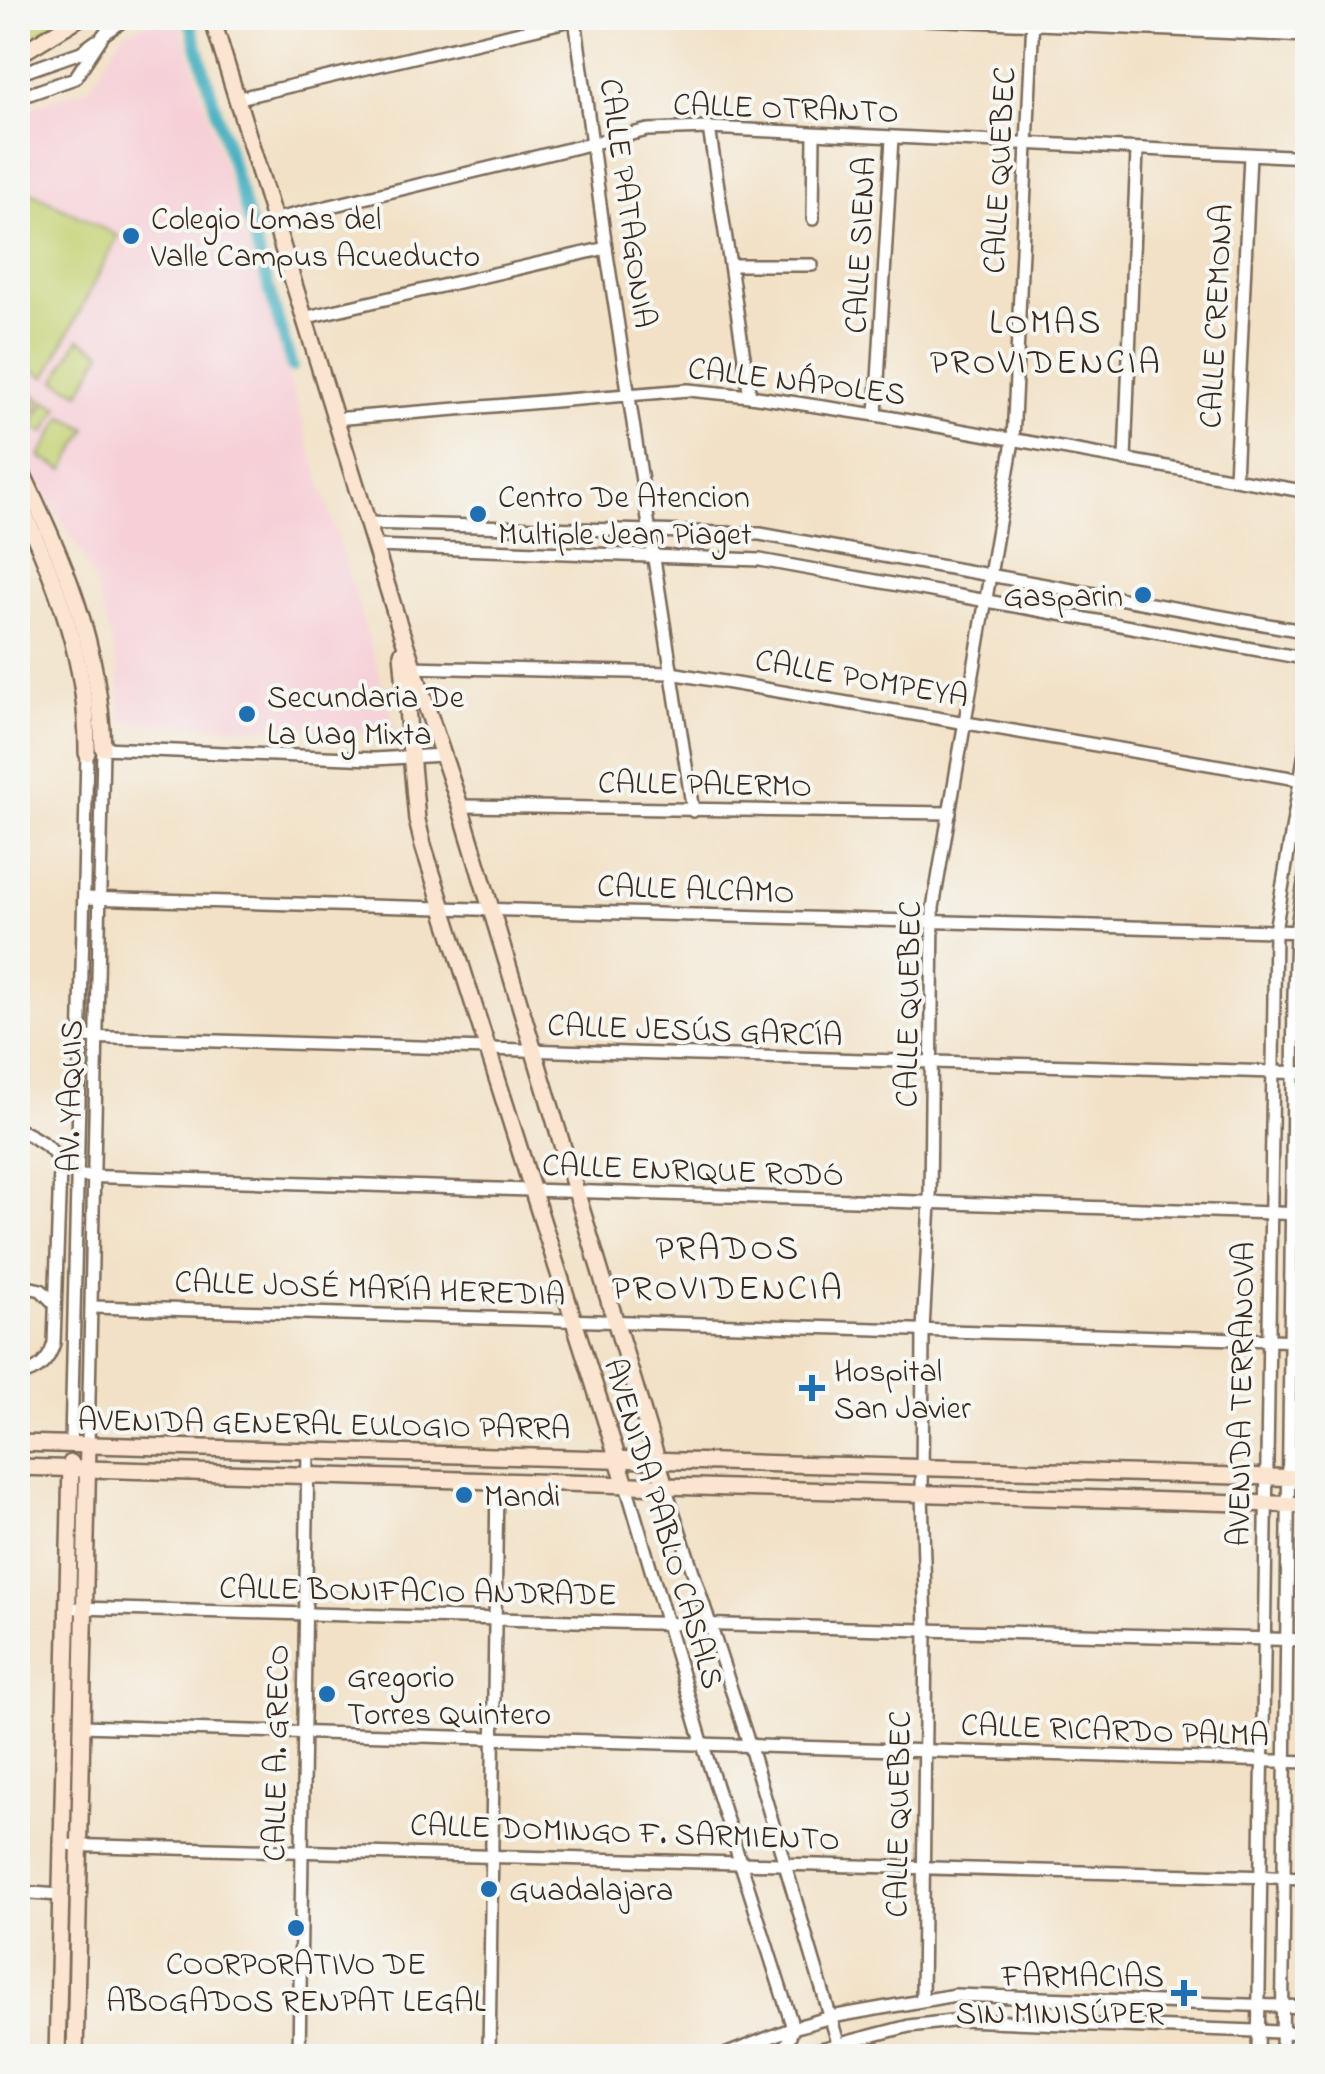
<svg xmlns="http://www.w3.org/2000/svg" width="1325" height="2074" font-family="'Indie Flower',sans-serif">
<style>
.built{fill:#f6cfd7}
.green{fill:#c4d274;stroke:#807e49;stroke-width:2.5}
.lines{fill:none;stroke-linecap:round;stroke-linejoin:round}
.canal{stroke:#42aec0;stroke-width:12}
.street-casing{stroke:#7b6a59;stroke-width:16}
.secondary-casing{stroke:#7b6a59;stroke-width:20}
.street{stroke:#fff;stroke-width:11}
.secondary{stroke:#fce5d0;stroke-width:15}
.poi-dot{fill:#1f6fb2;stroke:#f6f6f2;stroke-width:4}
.labels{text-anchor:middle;stroke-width:8;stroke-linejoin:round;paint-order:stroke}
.street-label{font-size:32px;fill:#3b2a1e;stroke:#f6f6f2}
.poi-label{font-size:32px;fill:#3b2a1e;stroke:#f6f6f2;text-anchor:start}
.neighbourhood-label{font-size:35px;letter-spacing:2.5px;fill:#3b2a1e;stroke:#f6f6f2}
</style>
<rect width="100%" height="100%" fill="#f6f6f2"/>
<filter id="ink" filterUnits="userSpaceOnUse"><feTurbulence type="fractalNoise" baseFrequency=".01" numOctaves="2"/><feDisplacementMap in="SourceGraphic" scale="20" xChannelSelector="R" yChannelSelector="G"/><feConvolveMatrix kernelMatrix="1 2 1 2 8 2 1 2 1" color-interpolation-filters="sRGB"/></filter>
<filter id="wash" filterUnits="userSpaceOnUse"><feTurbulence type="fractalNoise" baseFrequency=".0048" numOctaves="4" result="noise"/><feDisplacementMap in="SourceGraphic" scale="40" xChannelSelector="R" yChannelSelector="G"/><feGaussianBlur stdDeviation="2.25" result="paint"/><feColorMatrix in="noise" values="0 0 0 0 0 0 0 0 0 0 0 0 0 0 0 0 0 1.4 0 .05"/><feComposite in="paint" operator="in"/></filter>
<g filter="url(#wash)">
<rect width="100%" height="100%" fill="#f2e1c6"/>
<path class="built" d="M162,18h17l218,715 -275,-11 -5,-57 -18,-68 -16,-42 -65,-103v-341l71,-23 35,-56z"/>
<g class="green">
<path d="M22,18h43l-47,30v-28z"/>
<path d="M29,191l89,45 -72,141 -28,-15v-148z"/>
<path d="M79,339l23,13 -22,41 -24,-13z"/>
<path d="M27,392l14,7 -13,25 -10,-5v-9z"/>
<path d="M45,401l14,6 -14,26 -13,-7z"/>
<path d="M63,416l24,13 -23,41 -24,-13z"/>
</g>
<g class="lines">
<path class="canal" d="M189,18l103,349"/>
</g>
</g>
<g filter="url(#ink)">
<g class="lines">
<defs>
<g id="street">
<path d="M575,18l31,230 87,563"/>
<path d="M901,18l407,18"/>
<path d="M18,74l63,-22 15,-11"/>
<path d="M18,98l57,-20 29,-44 23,-16"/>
<path d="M235,99l345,-81"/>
<path d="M709,128l41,268"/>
<path d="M813,219l1,-85"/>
<path d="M272,220l376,-90 61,-2 599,29"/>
<path d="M731,265h81"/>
<path d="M303,318l303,-70"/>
<path d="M876,415l16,-277"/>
<path d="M334,419l354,-29 62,6 126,19 432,77"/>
<path d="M1125,460l12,-310"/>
<path d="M1235,479l15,-324"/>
<path d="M367,523l393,11 548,98"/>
<path d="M375,546l385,14 548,99"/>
<path d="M406,667l265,6 632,107"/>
<path d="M460,806l490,7"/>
<path d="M84,898l1224,34"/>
<path d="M81,1037l1227,36"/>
<path d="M18,1129c18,10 38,17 42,40l-6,174c-6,20 -16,28 -36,33"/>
<path d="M77,1176l1231,38"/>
<path d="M18,1285l23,5 14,14"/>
<path d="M92,1307l1216,34"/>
<path d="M71,1444l16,-691"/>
<path d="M88,1444l15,-696 271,11 69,-4"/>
<path d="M626,1485l76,257 91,286 -11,28"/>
<path d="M665,1486l85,261 92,309"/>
<path d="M77,1608l1231,32"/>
<path d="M81,1726l1227,36"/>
<path d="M60,1845l1248,33"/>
<path d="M18,1892l42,3"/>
<path d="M922,1999l4,-369 -4,-137 1,-163 7,-127 3,-295 80,-467 20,-423"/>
<path d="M299,2056l9,-606"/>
<path d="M489,2056l8,-575"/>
<path d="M722,2056l71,-28 38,-11 124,-22 353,12"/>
<path d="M794,2056l115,-30 51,-6 348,13"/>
<path d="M1258,2056l17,-1125 33,-197"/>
<path d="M1282,2056l12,-1061 2,-63 12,-74"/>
</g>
<g id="secondary">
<path d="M212,18l187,607 61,181 205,680"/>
<path d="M18,55l61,-37"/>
<path d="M18,464c46,98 81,174 85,284"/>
<path d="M18,500c39,82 70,162 69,253"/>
<path d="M402,653l15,167 6,25 203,640"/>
<path d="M18,1443l1290,35"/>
<path d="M18,1467l1290,38"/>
<path d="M57,2056l14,-593"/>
<path d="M75,2056l13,-612"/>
</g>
</defs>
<use href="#street" class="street-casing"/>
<use href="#secondary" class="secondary-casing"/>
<use href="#street" class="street"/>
<use href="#secondary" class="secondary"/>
</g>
</g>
<g class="poi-dot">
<circle cx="131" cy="236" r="10"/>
<circle cx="478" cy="514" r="10"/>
<circle cx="1143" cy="595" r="10"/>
<circle cx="247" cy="714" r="10"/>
<path d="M807 1373h10v10h10v10h-10v10h-10v-10h-10v-10h10z"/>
<circle cx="464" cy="1495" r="10"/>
<circle cx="327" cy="1694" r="10"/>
<circle cx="489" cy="1889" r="10"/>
<circle cx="296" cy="1928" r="10"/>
<path d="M1179 1978h10v10h10v10h-10v10h-10v-10h-10v-10h10z"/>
</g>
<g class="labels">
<g class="street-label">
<text transform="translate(786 107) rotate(2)" y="11">CALLE OTRANTO</text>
<text transform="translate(998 170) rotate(-87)" y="11">CALLE QUEBEC</text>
<text transform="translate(629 203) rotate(82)" y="11">CALLE PATAGONIA</text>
<text transform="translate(859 245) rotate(-87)" y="11">CALLE SIENA</text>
<text transform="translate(1215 316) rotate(-87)" y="11">CALLE CREMONA</text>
<text transform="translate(797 380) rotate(7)" y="11">CALLE NÁPOLES</text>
<text transform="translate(862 677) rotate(10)" y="11">CALLE POMPEYA</text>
<text transform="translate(705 783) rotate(1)" y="11">CALLE PALERMO</text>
<text transform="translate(696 888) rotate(2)" y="11">CALLE ALCAMO</text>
<text transform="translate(907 1004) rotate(-89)" y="11">CALLE QUEBEC</text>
<text transform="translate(695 1029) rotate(2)" y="11">CALLE JESÚS GARCÍA</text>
<text transform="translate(69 1096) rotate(-89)" y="11">AV. YAQUIS</text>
<text transform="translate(693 1169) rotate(2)" y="11">CALLE ENRIQUE RODÓ</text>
<text transform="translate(370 1287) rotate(2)" y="11">CALLE JOSÉ MARÍA HEREDIA</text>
<text transform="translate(1240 1394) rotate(-89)" y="11">AVENIDA TERRANOVA</text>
<text transform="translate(324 1423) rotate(1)" y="11">AVENIDA GENERAL EULOGIO PARRA</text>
<text transform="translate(665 1523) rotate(73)" y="11">AVENIDA PABLO CASALS</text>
<text transform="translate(418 1590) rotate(1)" y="11">CALLE BONIFACIO ANDRADE</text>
<text transform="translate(1115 1729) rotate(2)" y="11">CALLE RICARDO PALMA</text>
<text transform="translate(275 1753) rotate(-89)" y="11">CALLE A. GRECO</text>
<text transform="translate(897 1814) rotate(-89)" y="11">CALLE QUEBEC</text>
<text transform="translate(625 1831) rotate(2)" y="11">CALLE DOMINGO F. SARMIENTO</text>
</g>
<g class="poi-label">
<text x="151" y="229">Colegio Lomas del<tspan x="151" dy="37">Valle Campus Acueducto</tspan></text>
<text x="498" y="507">Centro De Atencion<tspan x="498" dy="37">Multiple Jean Piaget</tspan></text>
<text x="1123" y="606" text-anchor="end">Gasparin</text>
<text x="267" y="707">Secundaria De<tspan x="267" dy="37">La Uag Mixta</tspan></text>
<text x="834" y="1381">Hospital<tspan x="834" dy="37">San Javier</tspan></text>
<text x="484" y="1506">Mandi</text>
<text x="347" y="1687">Gregorio<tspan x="347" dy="37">Torres Quintero</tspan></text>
<text x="509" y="1900">Guadalajara</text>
<text x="296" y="1974" text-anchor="middle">COORPORATIVO DE<tspan x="296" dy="37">ABOGADOS RENPAT LEGAL</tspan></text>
<text x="1164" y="1986" text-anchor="end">FARMACIAS<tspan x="1164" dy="37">SIN MINISÚPER</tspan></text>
</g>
<g class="neighbourhood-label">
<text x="1046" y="333">LOMAS<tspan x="1046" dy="40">PROVIDENCIA</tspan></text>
<text x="728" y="1259">PRADOS<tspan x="728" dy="40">PROVIDENCIA</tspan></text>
</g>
</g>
<rect width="1325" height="2074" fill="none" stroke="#f6f6f2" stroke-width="60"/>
</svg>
